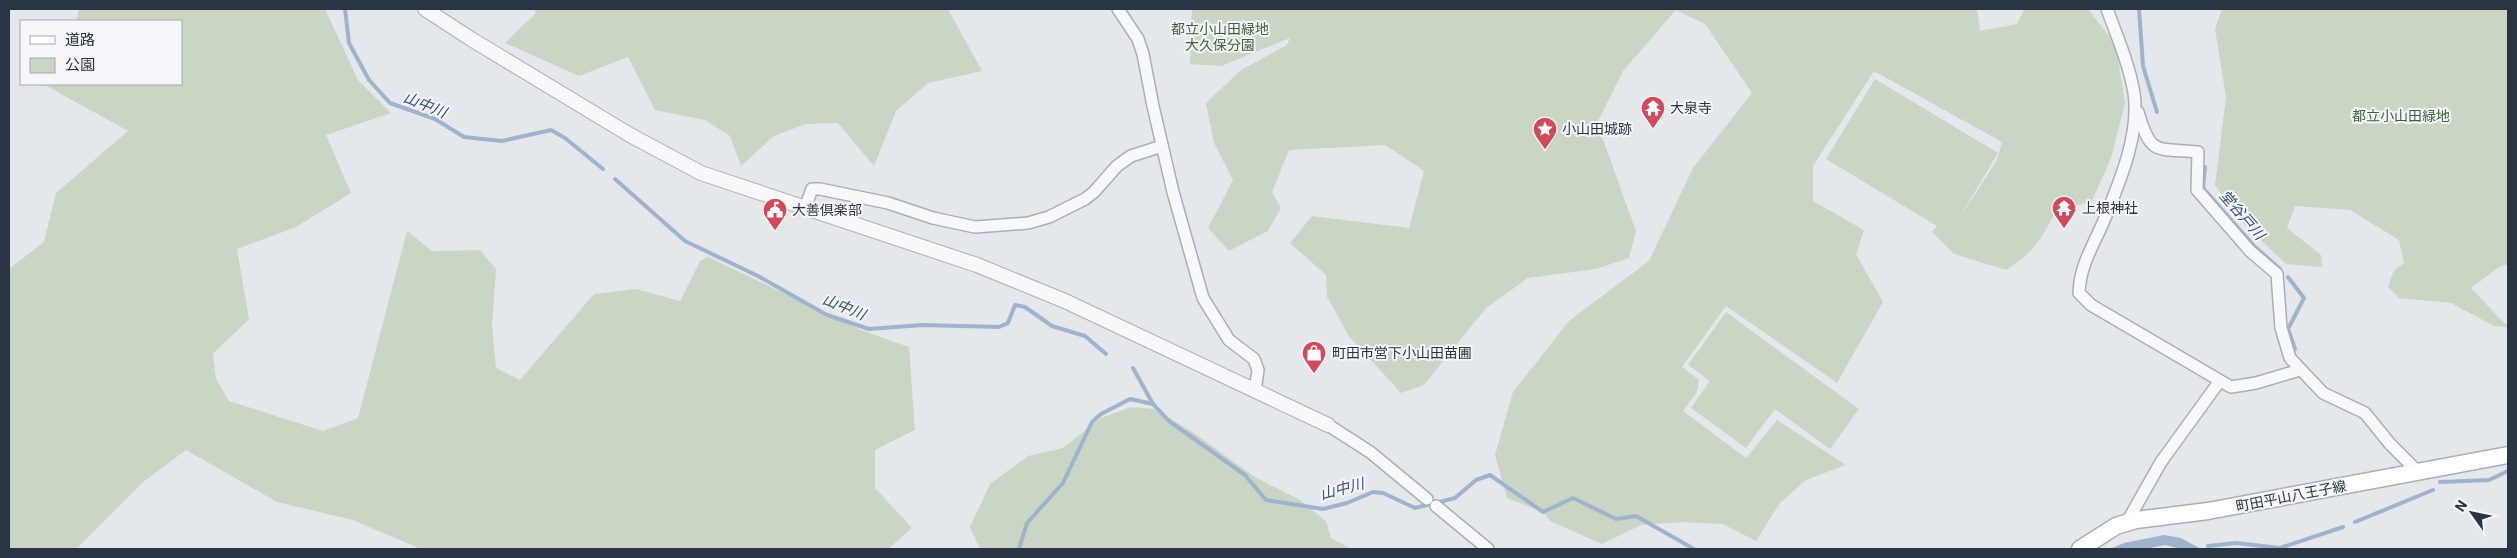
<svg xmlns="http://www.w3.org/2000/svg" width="2517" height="558" font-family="Roboto,'Noto Sans JP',sans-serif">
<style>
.green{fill:#c9d6c5}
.water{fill:#9fb4cc}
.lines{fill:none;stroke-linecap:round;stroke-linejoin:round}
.stream{stroke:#9fb4cc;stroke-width:4}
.minor-casing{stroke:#a9aeb7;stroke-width:14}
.tertiary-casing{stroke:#a9aeb7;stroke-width:16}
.secondary-casing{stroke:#a9aeb7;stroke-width:19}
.minor{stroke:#f7f8fa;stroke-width:11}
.tertiary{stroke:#f7f8fa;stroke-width:14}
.secondary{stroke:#fff;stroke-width:16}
.labels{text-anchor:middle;stroke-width:4;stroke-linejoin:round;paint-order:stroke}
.park-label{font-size:14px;fill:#3f6138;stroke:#f4f6f9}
.poi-label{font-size:14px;fill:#2b3445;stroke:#f4f6f9;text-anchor:start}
.street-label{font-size:14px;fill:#2b3445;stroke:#f4f6f9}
.water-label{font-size:15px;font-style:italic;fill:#34527a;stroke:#f4f6f9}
</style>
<rect width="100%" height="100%" fill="#e4e7ec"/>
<g class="green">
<path d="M79,9h246l33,71 33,33 -65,22 25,58 -55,34 -59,22 12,70 -36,35 3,25 13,22 94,30 35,-13 49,-187 25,20 48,-1 16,19 -4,56 4,43 24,12 74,-86 42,-5 44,12 20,-40 8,-4 153,73 48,17 6,83 -40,20v38l37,40 -24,21h-467l-68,-29 -76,-18 -91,-52 -43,32 -67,67h-67v-280l35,-27 12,-49 72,-62 -83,-46 136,-1v-63h-105z"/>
<path d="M534,9h414l34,62 -54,12 -32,28 -22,55 -36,-43 -32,1 -32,12 -33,30 -11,-30 -25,-16 -50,-10 -27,-53 -49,19 -74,-33 31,-30z"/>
<path d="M1192,9h785l3,22 37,-7 7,-15h64l28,36 9,58 -14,55 -19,43 -37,11c-13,27 -23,42 -49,58l-52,-16 -22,-22 5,-6 -111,-67 49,-80 123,74 -43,72 42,-65 5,-18 -128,-71 -61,95v35l51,29 -8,24 27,48 -46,81 -111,-77 -44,61 17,13 -2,12 -14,19 63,47 31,-38 69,45 -40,15 -27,24 -23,37 -33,-17 -40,-2 -42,3 -39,19 -52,-23 -7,-9 -36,-14 -12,-43 18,-63 56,-71 80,-60 44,-93 59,-75 -47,-69 -29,-14 -53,61 -26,52 39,108 -7,27 -33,11 -68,9 -42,30 -62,77 -23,8 -52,-57 -22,-39 -1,-22 -36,-32 22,-27 97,12 15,-57 -39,-26 -96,5 -17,42 9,16 -13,23 -39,20 -21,-23 25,-48 -19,-37 -8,-40 35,-33 46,-25 3,-7 -69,28 -31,-2z"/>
<path d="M2222,9h286v255l-9,3 -28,21 37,39 -14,-1 -43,-23 -52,-5 -11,-11 6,-17 10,-7 -5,-23 -49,-30 -55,-4 -8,22 34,27 1,12 -36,-3 -41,-39 -30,-40 11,-88 -11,-68z"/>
<path d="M1726,312l133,97 -29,40 -55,-40 -29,39 -55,-40 19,-27 -22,-16z"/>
<path d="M1131,407l23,2 40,24 61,44 45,23 26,21 5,17 21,11h-372l-10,-22 20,-43 38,-28 35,-8 38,-30z"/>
</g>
<path class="water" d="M2164,535l17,3 20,11h-20l-16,-4 -20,4h-35l14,-6z"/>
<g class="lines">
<g class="stream">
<path d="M345,9l4,34 20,37 21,23 45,16 29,18 38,4 49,-11 14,8 38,31"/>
<path d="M2139,9l4,57 14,46"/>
<path d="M2205,167l-2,21 52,59 25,22"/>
<path d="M615,179l70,62 73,35 69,39 42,14 53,-4 77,2 9,-4 7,-18 10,2 27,19 33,10 21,18"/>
<path d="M2288,277l16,21 -16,31 7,20"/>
<path d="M1133,368l20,36 16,17 76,54 21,25 57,9 24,-6 26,-11 10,1 32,15 40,-10 21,-18 14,-5 53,37 30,-14 43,21 20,-3 58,33"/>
<path d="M2440,482l49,-2 19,-9"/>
<path d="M2355,522l78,-32"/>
<path d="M2208,546l28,-3 44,5 63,-21"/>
<path d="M1019,549l8,-26 36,-40 29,-61 9,-8 29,-15 23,5"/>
</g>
<defs>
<g id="minor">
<path d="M1118,9l20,30 5,15 10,52 20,86 30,106 26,42 25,19 4,11 -3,21"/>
<path d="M2107,9c10,27 22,55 27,84 6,41 -14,88 -29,125 -11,27 -25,46 -26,75l12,12 140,82 25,-4 44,-13"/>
<path d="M2138,112c13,44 17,36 60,40l-1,38 53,61 27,23 4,54 9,30 33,35 42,20 25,31 28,28"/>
<path d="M805,208l7,-19h8l68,14 45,15 42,9 53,-4 21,-6 36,-18 9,-7 23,-26 14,-10 31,-10"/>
<path d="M1328,425l42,27 57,47"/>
<path d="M1436,506l52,43"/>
<path d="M2127,522l34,-60 58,-80"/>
</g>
<path id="tertiary" d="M425,9l46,30 159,96 71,38 276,92 88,36 263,124"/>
<path id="secondary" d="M2080,549l36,-23 20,-6 72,-9 300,-56"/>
</defs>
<use href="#minor" class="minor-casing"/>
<use href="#tertiary" class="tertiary-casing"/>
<use href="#secondary" class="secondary-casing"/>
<use href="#minor" class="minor"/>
<use href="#tertiary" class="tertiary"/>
<use href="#secondary" class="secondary"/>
</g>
<defs>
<symbol id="temple-pin" viewBox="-11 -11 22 30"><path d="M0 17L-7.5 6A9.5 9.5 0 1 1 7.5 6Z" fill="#d1495b" stroke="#f4f6f9"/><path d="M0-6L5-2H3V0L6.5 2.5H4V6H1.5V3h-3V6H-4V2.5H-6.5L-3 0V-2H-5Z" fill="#fff"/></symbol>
<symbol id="sight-pin" viewBox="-11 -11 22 30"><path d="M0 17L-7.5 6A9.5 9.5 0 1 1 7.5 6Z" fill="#d1495b" stroke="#f4f6f9"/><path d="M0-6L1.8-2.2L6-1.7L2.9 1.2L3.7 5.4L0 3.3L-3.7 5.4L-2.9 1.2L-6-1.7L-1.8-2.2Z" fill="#fff"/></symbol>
<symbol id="civic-pin" viewBox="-11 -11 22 30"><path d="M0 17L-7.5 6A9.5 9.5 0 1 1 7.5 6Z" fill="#d1495b" stroke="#f4f6f9"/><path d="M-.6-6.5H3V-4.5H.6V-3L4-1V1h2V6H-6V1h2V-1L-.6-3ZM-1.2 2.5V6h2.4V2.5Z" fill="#fff"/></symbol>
<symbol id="shop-pin" viewBox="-11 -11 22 30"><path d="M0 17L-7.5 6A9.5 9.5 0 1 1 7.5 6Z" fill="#d1495b" stroke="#f4f6f9"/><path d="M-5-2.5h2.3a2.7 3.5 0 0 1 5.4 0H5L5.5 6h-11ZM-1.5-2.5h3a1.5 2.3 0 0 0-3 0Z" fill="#fff"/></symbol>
</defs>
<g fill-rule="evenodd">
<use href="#temple-pin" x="1639" y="94" width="28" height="38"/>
<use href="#sight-pin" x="1531" y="115" width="28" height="38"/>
<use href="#temple-pin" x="2050" y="194" width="28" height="38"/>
<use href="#civic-pin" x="761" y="196" width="28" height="38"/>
<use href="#shop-pin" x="1300" y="339" width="28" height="38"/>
</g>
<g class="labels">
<g class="park-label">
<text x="1220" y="34">都立小山田緑地<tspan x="1220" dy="16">大久保分園</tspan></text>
<text x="2401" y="121">都立小山田緑地</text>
</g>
<g class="poi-label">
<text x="1670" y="113">大泉寺</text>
<text x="1562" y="134">小山田城跡</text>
<text x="2082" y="213">上根神社</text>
<text x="792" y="215">大善倶楽部</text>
<text x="1332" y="358">町田市営下小山田苗圃</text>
</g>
<g class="street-label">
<text transform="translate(2291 496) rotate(-11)" y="5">町田平山八王子線</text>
</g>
<g class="water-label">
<text transform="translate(425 105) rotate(22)" y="5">山中川</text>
<text transform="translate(2242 215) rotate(49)" y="5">堂谷戸川</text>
<text transform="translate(844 307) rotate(22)" y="5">山中川</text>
<text transform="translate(1342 489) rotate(-15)" y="5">山中川</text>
</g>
</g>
<rect width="2517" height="558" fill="none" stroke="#2b3445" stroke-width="20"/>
<rect x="20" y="20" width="162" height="65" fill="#f4f6f9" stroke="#a4a8b1"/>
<rect x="30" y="36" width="25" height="8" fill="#ffffff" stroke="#a4a8b1"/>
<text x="65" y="45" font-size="15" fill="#2b3445">道路</text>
<rect x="30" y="58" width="25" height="15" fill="#c9d6c5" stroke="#a4a8b1"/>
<text x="65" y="70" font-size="15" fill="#2b3445">公園</text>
<g transform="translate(2472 513) rotate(303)" stroke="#f4f6f9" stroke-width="4" paint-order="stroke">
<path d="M0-4L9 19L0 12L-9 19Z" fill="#2b3445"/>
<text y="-8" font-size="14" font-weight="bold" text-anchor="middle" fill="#2b3445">N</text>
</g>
</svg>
